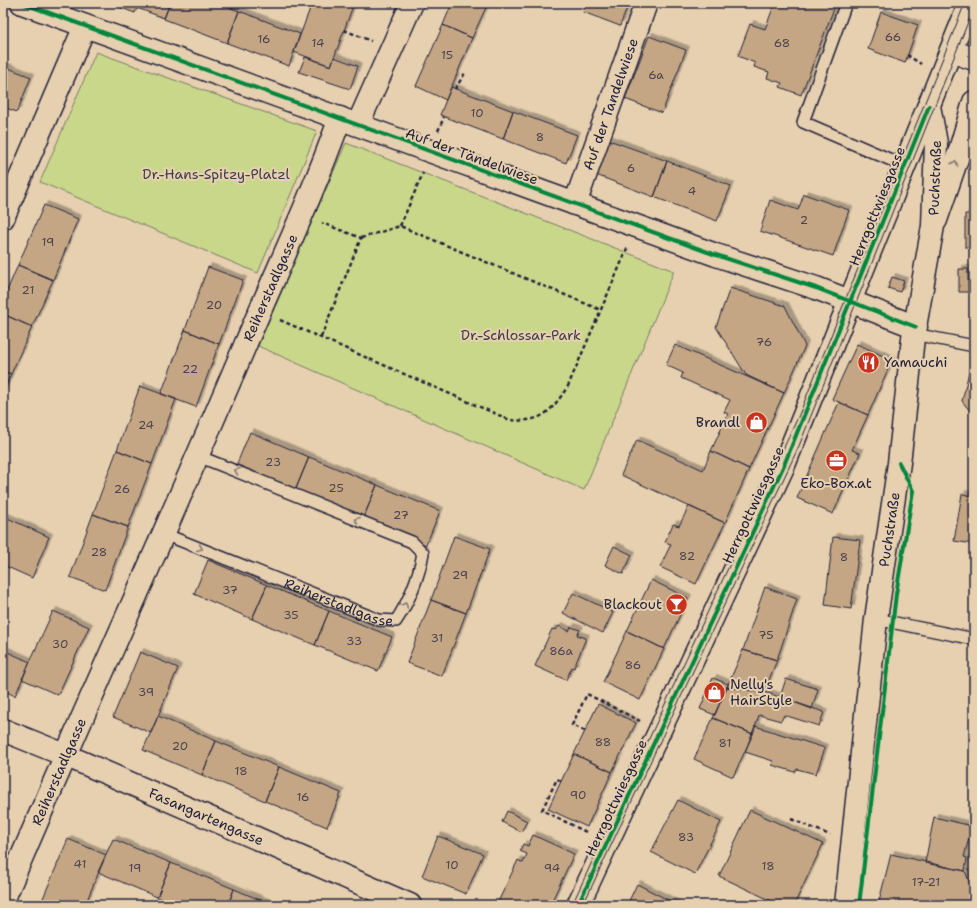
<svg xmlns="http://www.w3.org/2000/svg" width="977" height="908" font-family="'Shantell Sans',sans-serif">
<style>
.green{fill:#c9d78b;stroke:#767c63}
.building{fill:#c4a684;stroke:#22223b;filter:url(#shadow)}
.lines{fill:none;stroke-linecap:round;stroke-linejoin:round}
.lane-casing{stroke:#22223b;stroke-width:14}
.street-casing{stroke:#22223b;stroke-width:25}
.secondary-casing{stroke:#22223b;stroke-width:25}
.path{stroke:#22223b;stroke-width:2.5;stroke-dasharray:4 3;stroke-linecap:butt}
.lane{stroke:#e7d0b0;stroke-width:11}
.street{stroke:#e7d0b0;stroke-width:22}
.secondary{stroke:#e7d0b0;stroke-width:22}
.tram{stroke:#22223b;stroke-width:1}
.cycleway-casing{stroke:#e7d0b0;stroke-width:6}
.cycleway{stroke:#00873e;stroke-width:4}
.oneway{stroke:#847976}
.labels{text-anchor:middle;stroke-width:4;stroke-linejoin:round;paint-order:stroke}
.number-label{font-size:12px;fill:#4a434d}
.street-label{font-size:14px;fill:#22223b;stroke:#e7d0b0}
.park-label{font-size:14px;fill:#3b3d47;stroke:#e7d0b0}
.poi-label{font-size:14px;fill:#22223b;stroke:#e7d0b0;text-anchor:start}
</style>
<defs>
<filter id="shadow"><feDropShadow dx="3.5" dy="-3.5" stdDeviation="0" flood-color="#0004"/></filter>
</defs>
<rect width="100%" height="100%" fill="#e7d0b0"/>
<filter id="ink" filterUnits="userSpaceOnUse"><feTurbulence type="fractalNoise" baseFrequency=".025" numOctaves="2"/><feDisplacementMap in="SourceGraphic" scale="8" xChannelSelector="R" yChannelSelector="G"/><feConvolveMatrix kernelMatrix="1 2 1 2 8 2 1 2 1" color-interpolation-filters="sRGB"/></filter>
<g filter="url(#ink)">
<!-- green -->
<path class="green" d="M96 52 317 131 258 273 40 182Z
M346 143 674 271 584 490 258 346Z"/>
<!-- building -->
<path class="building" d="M108 3H139L135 13Z
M139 3H170L164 18 137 8Z
M170 3H217L239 11 227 43 164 19Z
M312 3H354L331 66 294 52Z
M452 3H488L472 38 443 25Z
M586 3H629L620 26 583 12Z
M775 3H836L801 95 780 87 782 83 767 78 769 72 754 67 755 63 738 56 750 24 765 29Z
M239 11 300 34 289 66 227 43Z
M881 12 918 25 905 63 868 49Z
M443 25 472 38 446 100 416 86Z
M649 36 686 50 662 113 625 99Z
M305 57 331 66 334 57 358 66 350 89 299 72Z
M3 66 31 77 17 112 3 107Z
M451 87 513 111 503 139 440 115Z
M513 111 577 135 566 163 503 139Z
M609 140 667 161 654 197 596 175Z
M667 161 731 186 717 221 654 197Z
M804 194 849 210 833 256 760 231 770 200 798 210Z
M44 205 78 219 53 280 18 265Z
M965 214H974V247H965Z
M18 265 53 280 32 327 3 314V300Z
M208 267 243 280 219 344 185 330Z
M959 269H968V292H959Z
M892 277 904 281 900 292 888 288Z
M730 288 785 306 805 346 784 393 746 375 716 327Z
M3 314 32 327 11 374 3 371Z
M185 330 219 344 196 407 161 394Z
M857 344 892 360 868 415 832 399Z
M675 345 784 393 749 469 711 451 728 414 724 412 730 400 681 378 683 373 666 365Z
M971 363 974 364V416L962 401Z
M3 371 11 374 3 393Z
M140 386 176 399 152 464 117 450Z
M839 402 868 415 852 450 860 453 833 514 797 498Z
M250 432 309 457 295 491 236 466Z
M637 440 703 470 711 451 749 469 725 523 621 475Z
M117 450 152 464 128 527 93 514Z
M309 457 377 485 363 519 295 491Z
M377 485 440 511 426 545 363 519Z
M962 494 974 496V544L954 541Z
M689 506 725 523 696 584 660 567 671 544 665 542 673 524 679 526Z
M93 514 128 527 105 590 70 577Z
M3 516 49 537 32 578 3 565Z
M454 536 490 549 466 613 431 600Z
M833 537 860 540 851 609 825 605Z
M614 546 632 555 623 574 605 565Z
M208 560 267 585 252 619 194 594Z
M651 580 688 598 664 649 627 631Z
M267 585 329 611 315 645 252 619Z
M765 587 797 599 777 660 743 650Z
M573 593 613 612 603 633 563 613Z
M431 600 466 613 442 676 407 663Z
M53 611 89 627 58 695 22 679Z
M329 611 392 637 378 671 315 645Z
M559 626 569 631 571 627 580 630 577 635 586 638 574 668 572 667 566 680 535 666 552 629 556 630Z
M627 631 664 649 640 700 603 682Z
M3 650 30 662 15 696 3 690Z
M743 650 777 660 764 692 727 687Z
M140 652 178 668 151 733 113 717Z
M713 678 728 684 715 715 700 709Z
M786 679 818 689 812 709 780 697Z
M727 687 764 692 824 712 819 726 784 715 781 721 759 715 753 734 713 718Z
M598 704 636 723 612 772 574 754Z
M158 716 216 741 202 775 143 750Z
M713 718 753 734 733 777 694 759Z
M755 726 825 748 816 774 797 769 795 772 772 765 773 761 745 752Z
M216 741 279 767 265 801 202 775Z
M574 754 612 772 587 827 548 809Z
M279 767 341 793 327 827 265 801Z
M678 800 721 822 695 874 651 852Z
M750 810 823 844 794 905H780L719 876Z
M507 811 527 821 521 832 502 822Z
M934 817 972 826 964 857 967 858 965 871 925 863Z
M533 835 574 854 550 905H504L498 902 518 860 523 863 527 854 520 851 523 844 528 846Z
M438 836 483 854 466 894 422 876Z
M68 839 106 855 85 905H44L41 903Z
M113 839 171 863 157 897 98 872Z
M891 854 965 871 974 894V905H878Z
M171 863 234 889 228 905H177L157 897Z
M637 884 676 904V905H627Z
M234 889 272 905H228Z"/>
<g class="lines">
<defs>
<g id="lane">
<path d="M846 3 803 122 905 166"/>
<path d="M914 334 974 346"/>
<path id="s1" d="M164 534 379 620 396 621C409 601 419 576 423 553L412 542 198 456"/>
<path d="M876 619 974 639"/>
</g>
<g id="street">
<path d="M22 3 716 255 816 288 916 327"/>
<path d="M951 51 974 59"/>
<path d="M358 124 412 3"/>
<path id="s2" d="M575 204 646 3"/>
<path d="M3 218 85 26"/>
<path d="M936 220 959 153 974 102"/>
<path id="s3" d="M3 730 65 755 410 905"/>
<path id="s4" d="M3 901C82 714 167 530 246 343 278 268 313 194 340 118"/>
</g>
<g id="secondary">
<path d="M578 905 784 465 970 3"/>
<path id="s5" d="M846 905 876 619 899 463 913 338 933 226 936 143 929 106"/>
</g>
</defs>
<!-- lane casing -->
<use href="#lane" class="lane-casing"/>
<!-- street casing -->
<use href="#street" class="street-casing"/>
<!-- secondary casing -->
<use href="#secondary" class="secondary-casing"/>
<!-- path -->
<path class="path" d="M344 30 371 41
M907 55 921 64
M455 89 465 73
M438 131 444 117
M400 226 423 173
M361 238 400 226 601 310
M280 320 510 420C542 423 551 412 568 386L628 247
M321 337 361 238 322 223
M585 731 572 725 587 694 640 721
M561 781 557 779 542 810 588 833
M791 819 830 835"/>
<!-- lane -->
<use href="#lane" class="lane"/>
<!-- street -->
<use href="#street" class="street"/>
<!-- secondary -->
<use href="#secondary" class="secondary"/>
<!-- tram -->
<path class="tram" d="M572 905 799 415 965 3
M583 905 799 446 974 7"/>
<defs>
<path id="cycleway" d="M22 3 716 255 816 288 916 327
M578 905 784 465 929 106
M859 905 896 594 913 491 899 463"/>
</defs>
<!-- cycleway casing -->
<use href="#cycleway" class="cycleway-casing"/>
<!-- cycleway -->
<use href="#cycleway" class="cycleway"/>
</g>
<!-- one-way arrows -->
<defs><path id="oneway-chevron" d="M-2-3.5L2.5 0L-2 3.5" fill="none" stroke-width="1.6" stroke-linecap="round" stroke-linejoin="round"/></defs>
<g class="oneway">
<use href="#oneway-chevron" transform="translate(955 163) rotate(-71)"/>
<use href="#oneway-chevron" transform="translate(237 471) rotate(-158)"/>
<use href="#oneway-chevron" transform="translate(357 520) rotate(-158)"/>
<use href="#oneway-chevron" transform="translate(200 548) rotate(22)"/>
<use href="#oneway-chevron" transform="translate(405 605) rotate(-65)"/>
</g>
</g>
<!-- icons -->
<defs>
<symbol id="restaurant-disc" viewBox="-11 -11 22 22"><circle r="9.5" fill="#c8321e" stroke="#e7d0b0"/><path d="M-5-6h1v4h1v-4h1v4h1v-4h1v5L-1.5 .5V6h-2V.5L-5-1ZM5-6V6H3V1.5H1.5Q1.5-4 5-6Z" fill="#fff"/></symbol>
<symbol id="shop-disc" viewBox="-11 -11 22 22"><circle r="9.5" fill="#c8321e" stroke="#e7d0b0"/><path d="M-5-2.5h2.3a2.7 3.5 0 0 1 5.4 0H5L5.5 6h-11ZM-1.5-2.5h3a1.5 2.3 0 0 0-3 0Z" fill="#fff"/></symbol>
<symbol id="office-disc" viewBox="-11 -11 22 22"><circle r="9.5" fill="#c8321e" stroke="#e7d0b0"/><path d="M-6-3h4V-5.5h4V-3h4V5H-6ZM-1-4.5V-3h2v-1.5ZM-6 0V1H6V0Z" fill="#fff"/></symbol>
<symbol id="bar-disc" viewBox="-11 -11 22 22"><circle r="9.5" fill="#c8321e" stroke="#e7d0b0"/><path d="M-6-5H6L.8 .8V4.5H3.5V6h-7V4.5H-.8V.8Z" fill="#fff"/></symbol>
</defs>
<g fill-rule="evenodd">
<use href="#restaurant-disc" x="856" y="350" width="25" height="25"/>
<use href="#shop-disc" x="744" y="410" width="25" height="25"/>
<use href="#office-disc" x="824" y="448" width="25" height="25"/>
<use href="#bar-disc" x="664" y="592" width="25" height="25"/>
<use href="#shop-disc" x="702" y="680" width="25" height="25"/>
</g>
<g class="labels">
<!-- number labels -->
<g class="number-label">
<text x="893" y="41">66</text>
<text x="264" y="43">16</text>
<text x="318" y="47">14</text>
<text x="782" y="47">68</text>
<text x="447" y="59">15</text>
<text x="656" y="79">6a</text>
<text x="477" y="117">10</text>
<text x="540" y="141">8</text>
<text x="631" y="172">6</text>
<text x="692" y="195">4</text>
<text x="804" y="224">2</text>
<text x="48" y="246">19</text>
<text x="28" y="294">21</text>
<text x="214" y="309">20</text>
<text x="764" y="346">76</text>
<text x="190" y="373">22</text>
<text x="146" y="429">24</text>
<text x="273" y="466">23</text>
<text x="336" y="492">25</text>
<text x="122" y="493">26</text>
<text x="401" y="519">27</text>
<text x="99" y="556">28</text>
<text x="687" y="560">82</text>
<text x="844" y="561">8</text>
<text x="460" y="579">29</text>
<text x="230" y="594">37</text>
<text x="291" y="619">35</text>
<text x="766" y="639">75</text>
<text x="437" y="642">31</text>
<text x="354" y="645">33</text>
<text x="60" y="648">30</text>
<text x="561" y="655">86a</text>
<text x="633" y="669">86</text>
<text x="146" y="696">39</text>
<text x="603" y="746">88</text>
<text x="725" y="747">81</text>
<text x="180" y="750">20</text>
<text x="241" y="775">18</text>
<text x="578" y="799">90</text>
<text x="303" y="801">16</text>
<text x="686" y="841">83</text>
<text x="80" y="868">41</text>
<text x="452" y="869">10</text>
<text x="768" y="870">18</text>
<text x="135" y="872">19</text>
<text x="552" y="872">94</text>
<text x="926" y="886">17-21</text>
</g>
<!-- street labels -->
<g class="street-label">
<text dy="5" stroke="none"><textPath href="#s2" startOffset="106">Auf der Tandelwiese</textPath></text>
<text transform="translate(472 156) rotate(20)" y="5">Auf der Tändelwiese</text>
<text dy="5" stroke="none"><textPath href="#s5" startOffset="733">Puchstraße</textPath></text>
<text transform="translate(877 206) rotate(-68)" y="5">Herrgottwiesgasse</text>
<text dy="5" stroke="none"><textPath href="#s4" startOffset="669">Reiherstadlgasse</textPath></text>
<text transform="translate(753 505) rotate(-65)" y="5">Herrgottwiesgasse</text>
<text dy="5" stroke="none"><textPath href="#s5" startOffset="378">Puchstraße</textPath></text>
<text dy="5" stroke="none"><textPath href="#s1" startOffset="188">Reiherstadlgasse</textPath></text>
<text dy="5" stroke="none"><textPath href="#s4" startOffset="141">Reiherstadlgasse</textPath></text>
<text transform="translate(616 798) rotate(-65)" y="5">Herrgottwiesgasse</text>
<text dy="5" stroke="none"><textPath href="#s3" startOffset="221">Fasangartengasse</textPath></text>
</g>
<!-- park labels -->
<g class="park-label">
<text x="216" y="179">Dr.-Hans-Spitzy-Platzl</text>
<text x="521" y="340">Dr.-Schlossar-Park</text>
</g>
<!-- poi labels -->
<g class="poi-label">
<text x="884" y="367">Yamauchi</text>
<text x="740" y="427" text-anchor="end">Brandl</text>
<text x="836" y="488" text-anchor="middle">Eko-Box.at</text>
<text x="662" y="609" text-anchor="end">Blackout</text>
<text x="730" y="689">Nelly's<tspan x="730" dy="16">HairStyle</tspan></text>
</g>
</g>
<!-- margin -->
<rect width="977" height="908" fill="none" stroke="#e7d0b0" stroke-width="16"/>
<rect x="8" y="8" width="961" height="892" fill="none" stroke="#22223b" stroke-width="1.5" filter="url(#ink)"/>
</svg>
